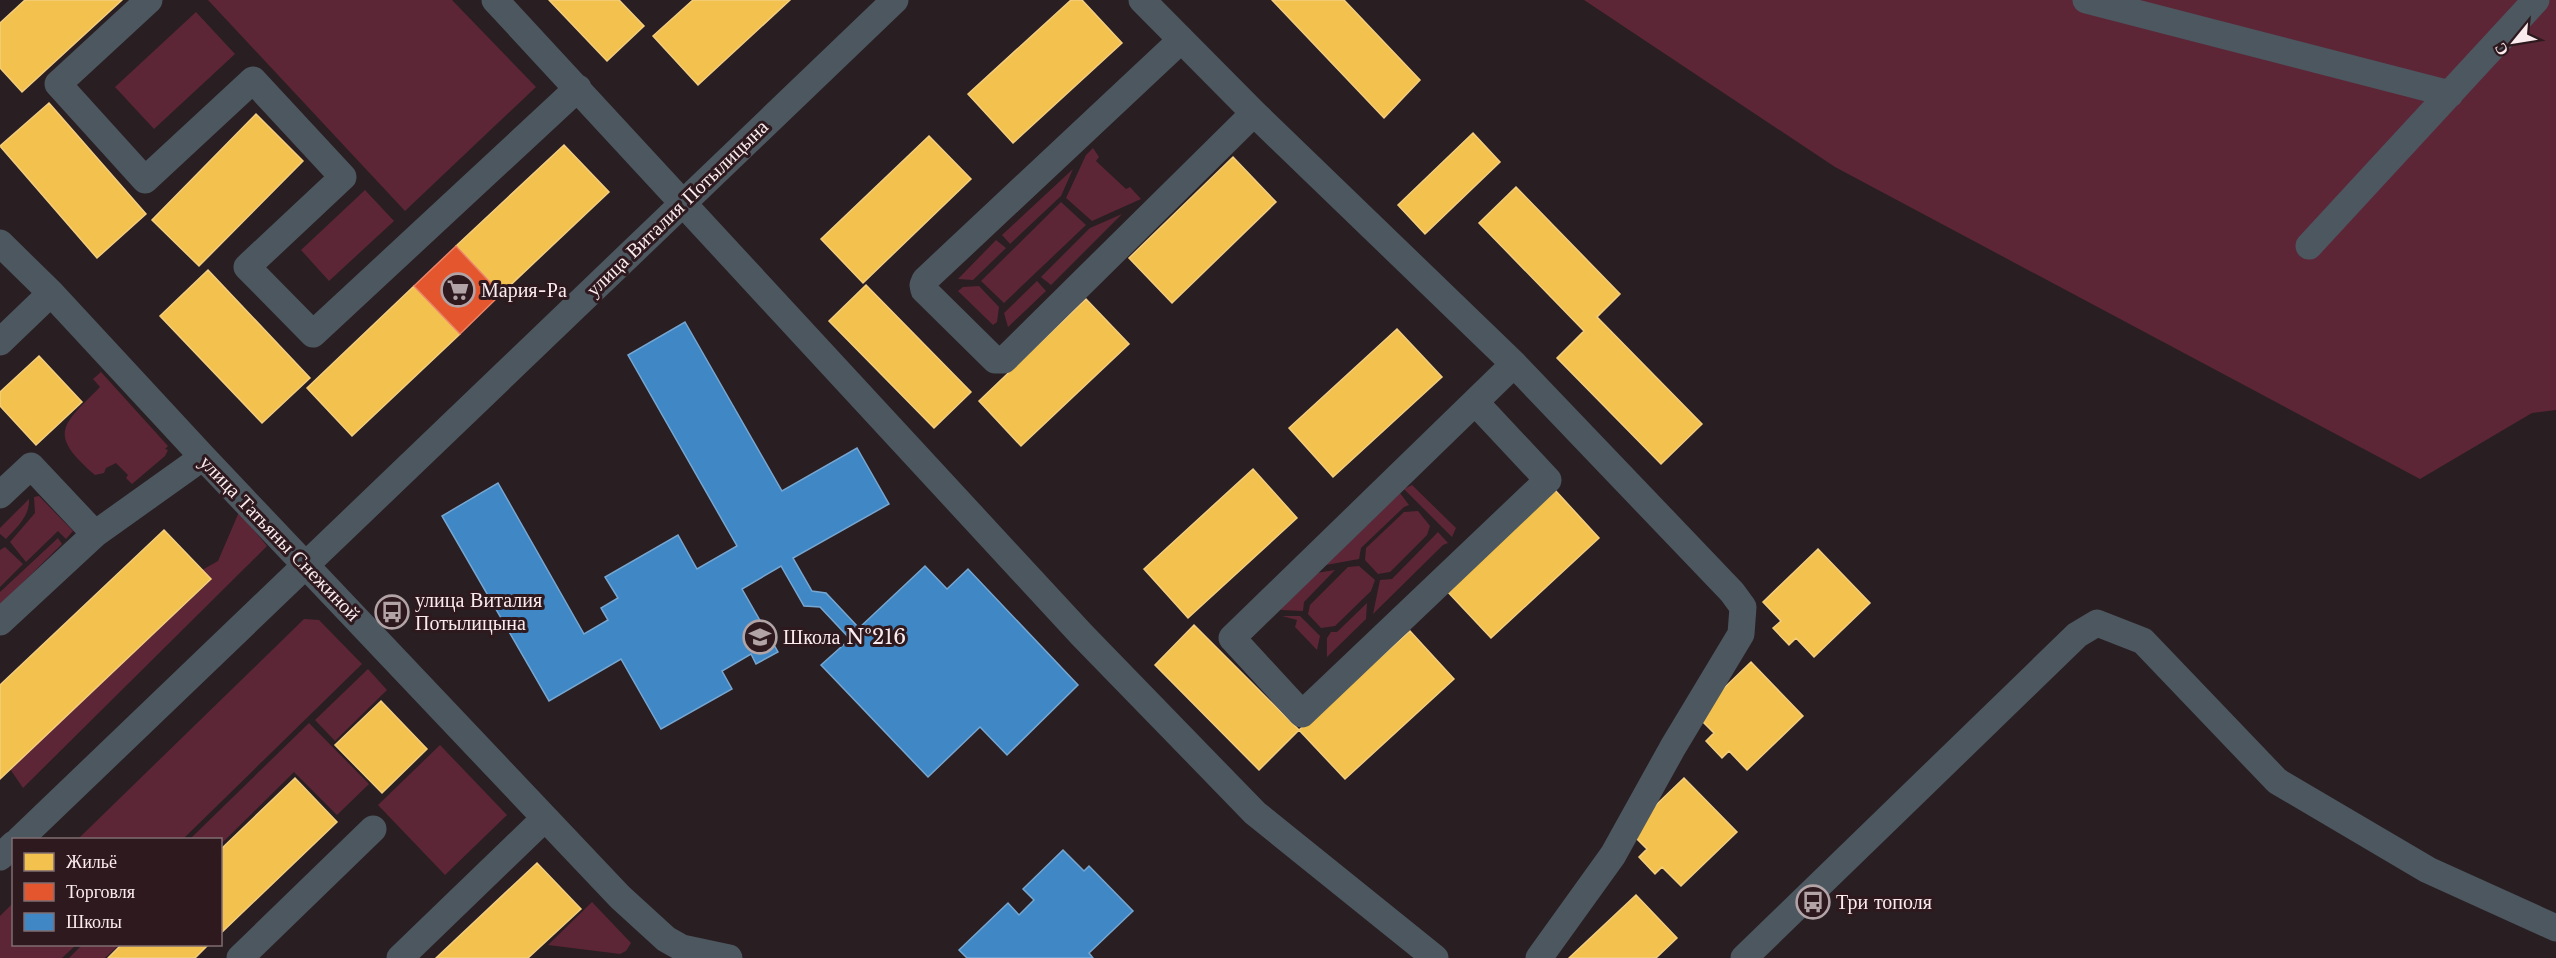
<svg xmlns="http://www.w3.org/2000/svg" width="2556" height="958" font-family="'Libre Baskerville',serif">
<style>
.green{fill:#5c2637}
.homes{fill:#f2c14e;stroke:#f4ce7e;stroke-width:1.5}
.shops{fill:#e4572e;stroke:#eb8368;stroke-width:1.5}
.schools{fill:#3f88c5;stroke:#77a6d1;stroke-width:1.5}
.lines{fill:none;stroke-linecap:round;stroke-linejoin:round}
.minor{stroke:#4c575f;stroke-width:27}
.labels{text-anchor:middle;stroke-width:6;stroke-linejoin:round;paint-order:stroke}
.street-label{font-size:20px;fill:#faebee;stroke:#2e191e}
.poi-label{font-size:20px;fill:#faebee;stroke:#2e191e;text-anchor:start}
</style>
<rect width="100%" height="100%" fill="#291e21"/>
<!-- green -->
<path class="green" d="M208 0H452L536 87 405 211Z
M1584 0H2556V410L2532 413 2420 479 1835 167Z
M196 12 235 54 154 129 115 87Z
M1093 148 1099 157 1096 161 1126 189 1130 187 1141 199 1092 221 1066 198 1086 155Z
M1073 169 1061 196 1010 244 1002 235Z
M365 190 394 221 329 281 301 250Z
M1061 202 1086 225 1004 303 981 281Z
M1122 214 1051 285 1041 277 1090 228Z
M996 240 1006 248 973 280 958 279Z
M1037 281 1046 291 1008 327 1004 313Z
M979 286 999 307 997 322 993 325 958 291 963 287Z
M101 372 168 446 165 449 168 450 165 456 132 484 126 478 128 475 116 463 106 468 104 473 95 475C46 433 63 425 100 387L93 379Z
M1412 485 1456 528 1452 537 1404 489Z
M1400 493 1409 505 1404 507 1361 548 1359 559 1326 565Z
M39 496 73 531 66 539 58 531 26 562 10 542 35 513 34 497Z
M29 499C30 516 17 527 6 539L0 534V528Z
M1418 511 1430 526 1427 535 1390 572 1378 574 1365 560 1366 548 1404 512Z
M239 512 267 546 23 788 10 769 211 580 202 570 218 561Z
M1438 532 1448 543 1443 545 1373 614 1380 580 1392 579Z
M58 538 62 544 0 605V592Z
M5 547 23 564 0 587V550Z
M1359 566 1375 580 1371 591 1335 626 1321 628 1308 614 1310 605 1348 567Z
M1335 570 1304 602 1303 611 1281 610 1282 606 1316 573Z
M1367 603 1366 619 1327 657V638L1331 632H1337Z
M1282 616H1300L1320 636 1317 650 1295 627 1297 620Z
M304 619 319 620 362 664 183 839H78Z
M368 669 387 690 335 741 315 720Z
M309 723 369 784 337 815 294 772 221 844 220 840 190 839Z
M440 745 507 815 445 875 378 805Z
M592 902 631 943 626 951 620 954 548 945Z
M13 903 14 944 76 945 62 958H0V916Z
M83 944H119V945L105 958H69Z"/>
<!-- homes -->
<path class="homes" d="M25 0H122L22 92 0 68V23Z
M549 0H619L644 26 607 61Z
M693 0H790L698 85 653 36Z
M1071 0H1082L1122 43 1013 143 968 94Z
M1272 0H1344L1420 80 1384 118Z
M49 103 146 214 97 258 0 146Z
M256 114 303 161 199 266 152 220Z
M1473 133 1500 162 1425 234 1398 205Z
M929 136 971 179 863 283 821 239Z
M564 145 609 192 501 294 456 246Z
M1233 157 1276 202 1172 303 1129 258Z
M1516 187 1620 294 1597 317 1702 424 1661 464 1557 358 1584 331 1479 223Z
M208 270 310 378 262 423 160 316Z
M866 285 971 392 934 428 829 321Z
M414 286 460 334 352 436 307 388Z
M1086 299 1129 344 1021 446 979 401Z
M1397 329 1442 377 1333 477 1289 428Z
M39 356 82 402 36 445 0 406V392Z
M1253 469 1297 518 1188 618 1144 569Z
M1555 490 1599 538 1491 638 1446 590Z
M164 530 211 579 0 779V685Z
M1818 549 1870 603 1814 657 1796 638 1789 645 1773 628 1781 621 1763 602Z
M1194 625 1299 730 1259 770 1155 665Z
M1410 631 1454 679 1345 779 1299 730Z
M1751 662 1803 716 1747 770 1729 751 1722 758 1706 741 1714 733 1696 715Z
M381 701 427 749 382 793 335 745Z
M295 778 337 822 220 934V850Z
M1684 778 1737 832 1681 886 1662 867 1655 874 1639 857 1647 849 1629 831Z
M537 863 581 909 528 958H436Z
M1636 895 1677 938 1656 958H1569Z
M122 944H209L195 958H108Z"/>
<!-- shops -->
<path class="shops" d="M456 246 501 294 460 334 414 286Z"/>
<!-- schools -->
<path class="schools" d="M685 322 782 491 857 448 889 504 793 558 812 591 826 593 859 628 925 566 947 589 968 569 1078 685 1007 755 980 727 928 777 821 665 850 639 820 607 804 606 781 566 742 589 778 652 756 664 751 654 722 671 732 689 661 729 621 659 549 701 442 516 498 483 584 634 608 620 601 608 618 598 605 577 678 535 697 569 737 546 628 355Z
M1063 850 1084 871 1089 866 1133 911 1089 953 1093 958H967L959 950 1008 903 1019 915 1034 900 1023 889Z"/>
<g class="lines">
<!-- minor -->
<path class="minor" d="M149 0 58 84 145 180 253 80 343 177 247 267 313 334 578 88
M495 0 1082 635 1255 813 1435 958
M1142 0 1254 113 1514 364 1732 592 1743 607 1741 634 1673 747 1613 855 1539 958
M2086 0 2450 94
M1180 41 925 280 923 285 924 290 995 360H1004L1254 113
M0 243 51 293 203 457 620 897 666 939 682 948 729 958
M2309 246 2536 0
M0 342 51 293
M1475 402 1548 480 1302 714 1232 638 1514 364
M0 495 31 466 95 534
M0 622 95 534 203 457
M19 840 895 0
M0 857 14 844
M240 958 373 829
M400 958 545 818
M1744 958 2077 635 2097 623 2143 641 2277 781 2428 870 2556 928"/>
</g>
<!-- icons -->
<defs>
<symbol id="supermarket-ring" viewBox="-11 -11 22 22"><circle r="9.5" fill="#2e191e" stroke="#b1a3a6" stroke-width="1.5"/><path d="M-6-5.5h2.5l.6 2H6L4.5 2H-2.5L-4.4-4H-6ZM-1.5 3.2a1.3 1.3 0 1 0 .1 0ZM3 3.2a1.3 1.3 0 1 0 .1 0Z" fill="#b1a3a6"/></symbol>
<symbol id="bus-ring" viewBox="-11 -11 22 22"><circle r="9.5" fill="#2e191e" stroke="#b1a3a6" stroke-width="1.5"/><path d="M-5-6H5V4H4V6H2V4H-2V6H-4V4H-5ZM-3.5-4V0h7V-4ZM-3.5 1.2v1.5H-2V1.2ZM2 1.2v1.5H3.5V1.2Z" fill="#b1a3a6"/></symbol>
<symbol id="school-ring" viewBox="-11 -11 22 22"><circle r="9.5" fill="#2e191e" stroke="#b1a3a6" stroke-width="1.5"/><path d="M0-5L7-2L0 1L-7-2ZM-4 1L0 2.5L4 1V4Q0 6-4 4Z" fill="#b1a3a6"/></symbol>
</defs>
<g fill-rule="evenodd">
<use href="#supermarket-ring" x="439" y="271" width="38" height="38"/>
<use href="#bus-ring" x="373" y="593" width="38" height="38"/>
<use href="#school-ring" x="741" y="618" width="38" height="38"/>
<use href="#bus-ring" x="1794" y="883" width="38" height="38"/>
</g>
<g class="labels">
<!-- street labels -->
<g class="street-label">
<text transform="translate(677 208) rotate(-44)" y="7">улица Виталия Потылицына</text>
<text transform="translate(280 538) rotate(46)" y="7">улица Татьяны Снежиной</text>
</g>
<!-- poi labels -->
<g class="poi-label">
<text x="481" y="297">Мария-Ра</text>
<text x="415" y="607">улица Виталия<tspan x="415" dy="23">Потылицына</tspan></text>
<text x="783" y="644">Школа №216</text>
<text x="1836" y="909">Три тополя</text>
</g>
</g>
<!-- legend -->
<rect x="12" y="838" width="210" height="108" fill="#2e191e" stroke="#806d71" stroke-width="1.5"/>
<rect x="24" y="853" width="30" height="18" fill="#f2c14e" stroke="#806d71" stroke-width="1.5"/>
<text x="66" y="868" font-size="18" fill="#faebee">Жильё</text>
<rect x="24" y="883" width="30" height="18" fill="#e4572e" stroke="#806d71" stroke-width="1.5"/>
<text x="66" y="898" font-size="18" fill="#faebee">Торговля</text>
<rect x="24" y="913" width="30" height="18" fill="#3f88c5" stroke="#806d71" stroke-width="1.5"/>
<text x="66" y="928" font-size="18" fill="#faebee">Школы</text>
<!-- north arrow -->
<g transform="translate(2514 42) rotate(240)" stroke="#2e191e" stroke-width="4.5" paint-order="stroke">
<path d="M0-4.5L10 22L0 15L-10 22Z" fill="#faebee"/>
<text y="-9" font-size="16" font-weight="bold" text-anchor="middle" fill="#faebee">С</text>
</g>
</svg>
